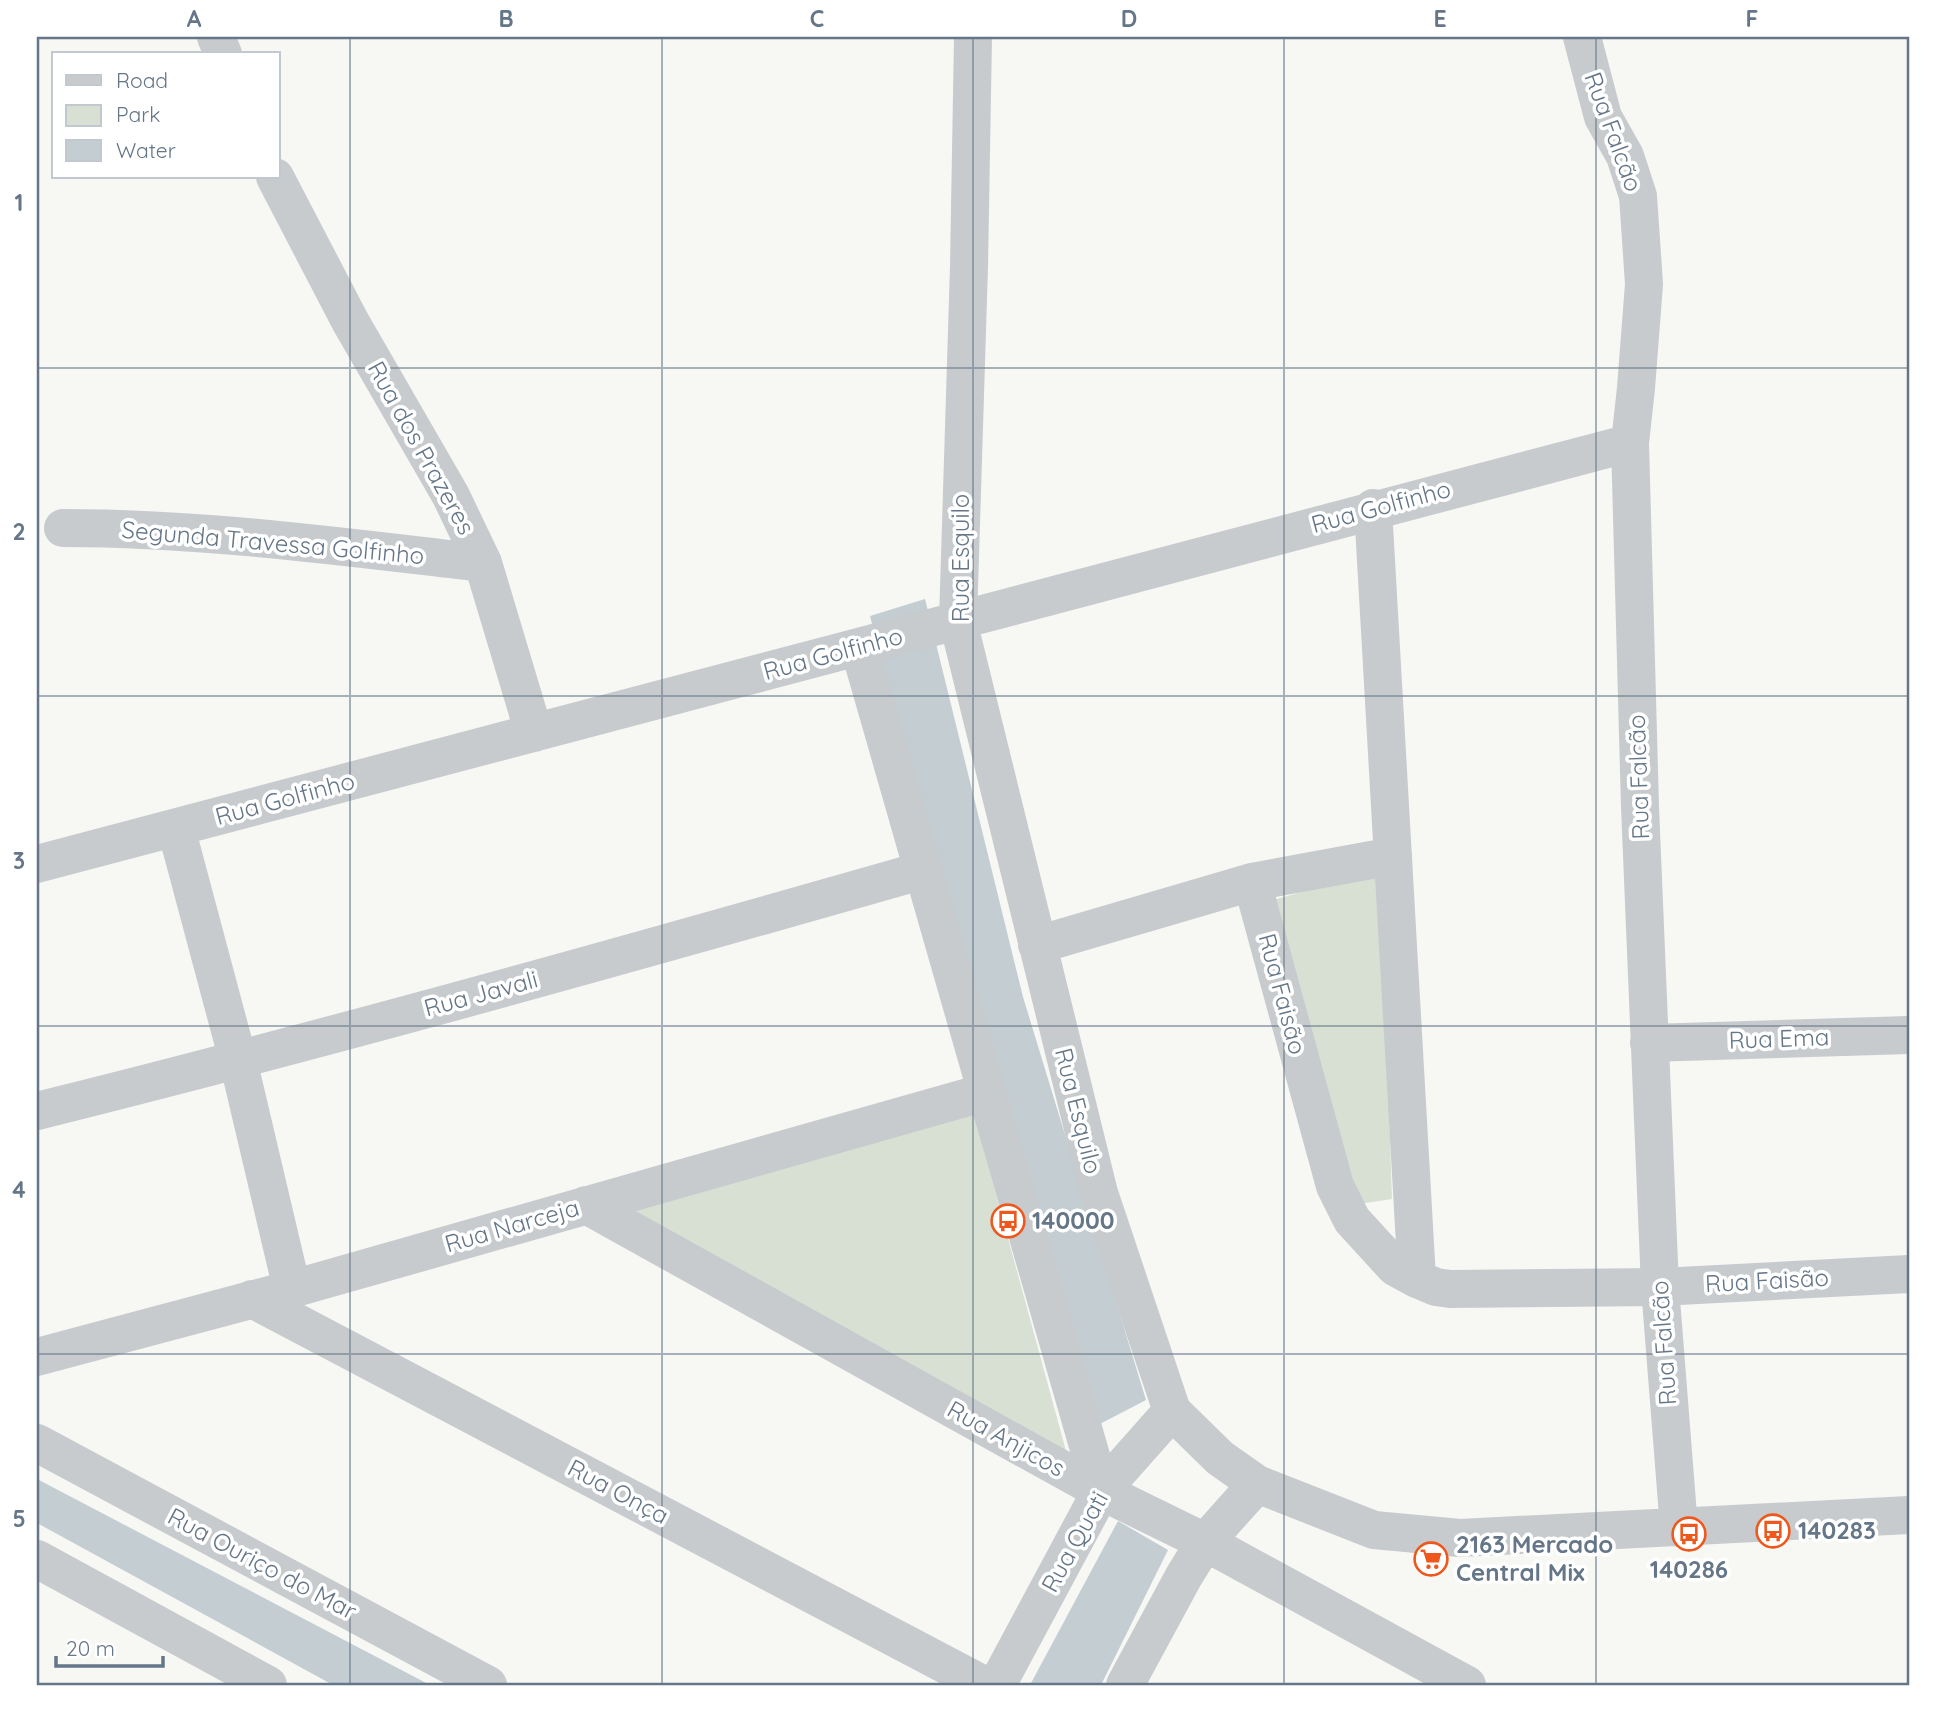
<svg xmlns="http://www.w3.org/2000/svg" width="1946" height="1722" font-family="Quicksand,sans-serif">
<style>
.green{fill:#d8e0d4}
.water{fill:#c3cdd2}
.lines{fill:none;stroke-linecap:round;stroke-linejoin:round}
.minor{stroke:#c7cbce;stroke-width:38}
.grid{fill:none;stroke:#647687;stroke-width:2;stroke-opacity:0.55}
.labels{text-anchor:middle;stroke-width:7;stroke-linejoin:round;paint-order:stroke}
.street-label{font-size:24px;fill:#647687;stroke:#fff}
.poi-label{font-size:24px;font-weight:bold;fill:#647687;stroke:#fff;text-anchor:start}
.neatline{fill:none;stroke:#647687;stroke-width:2.5}
.grid-label{font-size:23px;text-anchor:middle;font-weight:bold;fill:#647687}
</style>
<rect width="100%" height="100%" fill="#f7f7f4"/>
<!-- green -->
<path class="green" d="M1381 870 1392 1199 1359 1204 1273 900Z
M972 1106 1069 1462 616 1214Z"/>
<!-- water -->
<path class="water" d="M925 599 1023 997 1146 1400 1094 1427 914 787 870 616Z
M37 1479 430 1685H333L37 1523Z
M1118 1521 1168 1550 1101 1685H1030Z"/>
<g class="lines">
<!-- minor -->
<path class="minor" d="M216 37 223 54
M973 37 969 266 958 621 1099 1193 1172 1411 1220 1458 1257 1484 1374 1530 1460 1538 1909 1515
M1582 37 1603 117 1625 156 1638 196 1644 284 1636 388 1630 443 1640 807 1660 1287 1679 1528
M275 177 350 321 451 496 483 563 534 733
M1373 508 1417 1279
M63 528C204 528 343 547 483 563
M859 647 1101 1491
M176 828 238 1060 292 1289
M37 864C569 728 1098 579 1630 443
M1252 882 1335 1186 1352 1220 1395 1267 1417 1279 1436 1287 1450 1289 1660 1287 1909 1274
M1037 945 1252 882 1393 856
M1649 1043 1909 1035
M37 1111C334 1037 629 954 924 870
M586 1205 1101 1491 1205 1542 1467 1685
M252 1299 984 1685
M37 1357 292 1289 986 1092
M37 1443 488 1685
M37 1559 268 1685
M997 1685 1101 1491 1172 1411
M1125 1685 1184 1576 1205 1542 1257 1484"/>
</g>
<!-- grid -->
<path class="grid" d="M350 37V1685M662 37V1685M973 37V1685M1284 37V1685M1596 37V1685M37 368H1909M37 696H1909M37 1026H1909M37 1354H1909"/>
<!-- icons -->
<defs>
<symbol id="bus-ring" viewBox="-11 -11 22 22"><circle r="9.5" fill="#fff" stroke="#ef581c" stroke-width="1.5"/><path d="M-5-6H5V4H4V6H2V4H-2V6H-4V4H-5ZM-3.5-4V0h7V-4ZM-3.5 1.2v1.5H-2V1.2ZM2 1.2v1.5H3.5V1.2Z" fill="#ef581c"/></symbol>
<symbol id="supermarket-ring" viewBox="-11 -11 22 22"><circle r="9.5" fill="#fff" stroke="#ef581c" stroke-width="1.5"/><path d="M-6-5.5h2.5l.6 2H6L4.5 2H-2.5L-4.4-4H-6ZM-1.5 3.2a1.3 1.3 0 1 0 .1 0ZM3 3.2a1.3 1.3 0 1 0 .1 0Z" fill="#ef581c"/></symbol>
</defs>
<g fill-rule="evenodd">
<use href="#bus-ring" x="989" y="1202" width="38" height="38"/>
<use href="#bus-ring" x="1754" y="1512" width="38" height="38"/>
<use href="#bus-ring" x="1670" y="1515" width="38" height="38"/>
<use href="#supermarket-ring" x="1412" y="1540" width="38" height="38"/>
</g>
<g class="labels">
<!-- street labels -->
<g class="street-label">
<text transform="translate(1613 132) rotate(70)" y="8">Rua Falcão</text>
<text transform="translate(421 448) rotate(61)" y="8">Rua dos Prazeres</text>
<text transform="translate(1381 507) rotate(-15)" y="8">Rua Golfinho</text>
<text transform="translate(273 543) rotate(5)" y="8">Segunda Travessa Golfinho</text>
<text transform="translate(961 558) rotate(-90)" y="8">Rua Esquilo</text>
<text transform="translate(833 654) rotate(-15)" y="8">Rua Golfinho</text>
<text transform="translate(1639 777) rotate(-92)" y="8">Rua Falcão</text>
<text transform="translate(285 799) rotate(-15)" y="8">Rua Golfinho</text>
<text transform="translate(481 994) rotate(-15)" y="8">Rua Javali</text>
<text transform="translate(1282 994) rotate(75)" y="8">Rua Faisão</text>
<text transform="translate(1779 1039) rotate(-2)" y="8">Rua Ema</text>
<text transform="translate(1078 1111) rotate(76)" y="8">Rua Esquilo</text>
<text transform="translate(512 1226) rotate(-16)" y="8">Rua Narceja</text>
<text transform="translate(1767 1281) rotate(-3)" y="8">Rua Faisão</text>
<text transform="translate(1664 1343) rotate(-94)" y="8">Rua Falcão</text>
<text transform="translate(1006 1439) rotate(29)" y="8">Rua Anjicos</text>
<text transform="translate(618 1492) rotate(28)" y="8">Rua Onça</text>
<text transform="translate(1075 1542) rotate(-61)" y="8">Rua Quati</text>
<text transform="translate(262 1564) rotate(28)" y="8">Rua Ouriço do Mar</text>
</g>
<!-- poi labels -->
<g class="poi-label">
<text x="1032" y="1229">140000</text>
<text x="1798" y="1539">140283</text>
<text x="1456" y="1553">2163 Mercado<tspan x="1456" dy="28">Central Mix</tspan></text>
<text x="1689" y="1578" text-anchor="middle">140286</text>
</g>
</g>
<!-- border -->
<rect width="1946" height="1722" fill="none" stroke="#ffffff" stroke-width="77"/>
<!-- legend -->
<rect x="52" y="52" width="228" height="126" fill="#ffffff" stroke="#c1c8cf" stroke-width="2"/>
<rect x="66" y="75" width="35" height="10" fill="#c7cbce" stroke="#c1c8cf" stroke-width="2"/>
<text x="116" y="88" font-size="21" fill="#647687">Road</text>
<rect x="66" y="105" width="35" height="21" fill="#d8e0d4" stroke="#c1c8cf" stroke-width="2"/>
<text x="116" y="122" font-size="21" fill="#647687">Park</text>
<rect x="66" y="140" width="35" height="21" fill="#c3cdd2" stroke="#c1c8cf" stroke-width="2"/>
<text x="116" y="158" font-size="21" fill="#647687">Water</text>
<!-- scale -->
<path d="M56 1656v10h107v-10" fill="none" stroke="#647687" stroke-width="3.5"/>
<text x="66" y="1656" font-size="21" fill="#647687" stroke="#ffffff" stroke-width="5" paint-order="stroke">20 m</text>
<rect x="38" y="38" width="1870" height="1646" class="neatline"/>
<g class="grid-label">
<text x="194" y="27">A</text>
<text x="506" y="27">B</text>
<text x="817" y="27">C</text>
<text x="1129" y="27">D</text>
<text x="1440" y="27">E</text>
<text x="1752" y="27">F</text>
<text x="19" y="211">1</text>
<text x="19" y="540">2</text>
<text x="19" y="869">3</text>
<text x="19" y="1198">4</text>
<text x="19" y="1527">5</text>
</g>
</svg>
